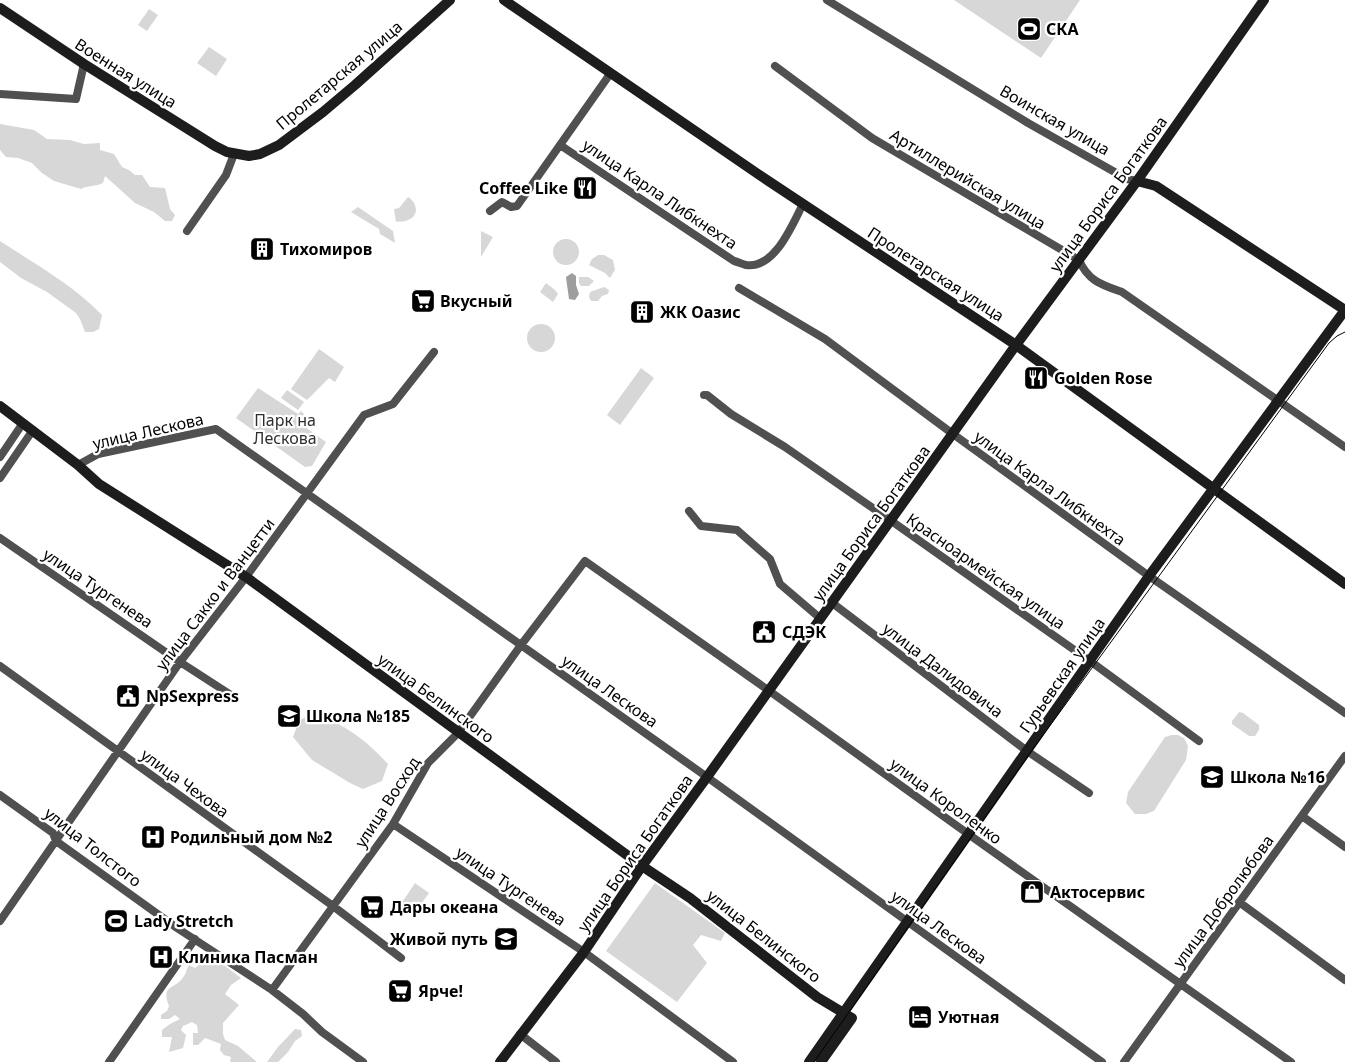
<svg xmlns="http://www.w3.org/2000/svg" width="1345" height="1062" font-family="'Noto Sans',sans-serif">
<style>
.green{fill:#d7d7d7}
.water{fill:#9e9e9e}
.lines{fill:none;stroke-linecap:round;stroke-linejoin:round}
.street{stroke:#505050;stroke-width:8}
.secondary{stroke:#1d1d1d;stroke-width:10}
.tram{stroke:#000;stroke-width:1}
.labels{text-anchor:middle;stroke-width:4.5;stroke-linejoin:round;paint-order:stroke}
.poi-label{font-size:16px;font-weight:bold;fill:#000;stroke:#fff;text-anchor:start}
.street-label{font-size:16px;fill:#000;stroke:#fff}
.park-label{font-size:16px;fill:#2e2e2e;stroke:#fff}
</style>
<rect width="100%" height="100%" fill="#fff"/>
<!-- green -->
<path class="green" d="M954 0H1080L1041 58Z
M149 9 158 15 147 31 138 25Z
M209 47 227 59 216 76 197 63Z
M0 124 34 130 47 139 70 140 84 144 100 143V150L114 154 122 167 129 170 135 175H142L150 187 165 188 170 209 175 215 172 221H165L154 212 135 203 105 176 103 183C95 187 88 185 81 189L54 181 42 173 32 163 18 158 6 157 0 150Z
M408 197C417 202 420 216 408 220 405 222 400 221 396 222L394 209 399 208Z
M358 207 393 231 395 243 380 234 379 229 351 212Z
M481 231 493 237 481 257Z
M553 252a13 13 0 1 1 26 0a13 13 0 1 1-26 0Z
M0 241C35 264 73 285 102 315L99 329 93 332H85L80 319 76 313 47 292 21 278 0 262Z
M598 255H604L613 260 615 270 610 278 605 273 589 265 592 259Z
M579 277H588L594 281 589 286H581L579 283Z
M546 283 555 290 558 294 553 302 540 292Z
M604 287 609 290 608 294 602 296 598 301H591L589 297 590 292Z
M527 338a14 14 0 1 1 28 0a14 14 0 1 1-28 0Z
M319 349 344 367 335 382 329 378 307 400 291 389Z
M641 368 654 378 620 425 607 415Z
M258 388 298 414 301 411 305 415V427L326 442 312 466 305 467 236 418Z
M287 390 304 402 298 410 281 398Z
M1239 712 1243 713 1259 725V730L1255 736H1249L1232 724V721Z
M311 714C341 720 368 742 388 764L382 781 363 789 350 783 312 760 293 737 299 721Z
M1172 735H1178L1184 738 1188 746 1186 760 1154 811 1146 814H1135L1126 803 1128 792 1165 737Z
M415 883 429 893 414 914 401 904Z
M655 883 725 933 721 941 701 935 693 945 707 963 677 1002 606 951Z
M208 953 241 978 231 985 225 994 239 1005 223 1023V1034L225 1040 238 1046 257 1062H230L231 1057 224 1055 220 1050 221 1044 205 1038 198 1045H193V1033H198L197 1025 192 1022 183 1026 181 1030 186 1035 183 1048 169 1052 172 1037H162V1030L170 1024 180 1019 175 1015 169 1019H161V1015L167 1011 169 1006C160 984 176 990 184 976 187 972 186 969 189 965L195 968 199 965Z
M295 1029 301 1030 302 1036 295 1041 288 1052 278 1062H267L278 1047Z"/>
<!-- water -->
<path class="water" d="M572 273 576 276V285L579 294 575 300 569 299C569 297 566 279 566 277Z"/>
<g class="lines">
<!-- street -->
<path class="street" d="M827 0 1028 123 1127 179 1137 181
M775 66 872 138 1079 260C1088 281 1102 285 1122 292L1345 447
M0 94 76 99 84 64
M560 145 734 261C738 262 742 264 746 265 775 269 792 225 803 204
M490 211 502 202 511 207 517 206 610 74
M187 231 226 175 234 154
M739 288 825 339 953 434 1149 576 1345 713
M704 395H707L731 414 785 447 890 520 1090 661 1199 741
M0 457 23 423
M78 465 98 454 216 429 707 777 1102 1062
M0 478 33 430
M689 511 701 526 737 530 770 559 780 584 821 619
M0 538 180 662 231 695
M831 602 1027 751 1089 793
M0 666 333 906 401 958
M0 795 53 833 56 841 177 928 272 990 303 1014 322 1032 363 1062
M1302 816 1345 847
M393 824 584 952 733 1062
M1239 902 1345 980
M0 921 180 662 246 577 364 415 393 404 434 352
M272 990 393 824 428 763 458 733 521 645 585 561 768 690 978 841 1291 1062
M520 1034 556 1062
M109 1062 195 939
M1124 1062 1345 756"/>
<!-- secondary -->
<path class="secondary" d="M504 0 758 174 1016 345 1345 584
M0 8 84 64 215 146 227 152 249 156 260 154 279 145 323 112 355 85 450 0
M1137 181 1156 186 1345 310
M0 406 78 465 99 484 246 577 642 866 690 898 817 997 852 1018 821 1062
M500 1062 584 952 642 866 707 777 1016 345 1137 181 1264 0
M809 1062 1149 576 1345 310"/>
<!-- tram -->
<path class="tram" d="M814 1062 1030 753 1329 343 1337 336 1345 332"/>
</g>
<!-- icons -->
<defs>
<symbol id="stadium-square" viewBox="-11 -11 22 22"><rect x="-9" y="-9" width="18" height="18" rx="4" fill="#000" stroke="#fff"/><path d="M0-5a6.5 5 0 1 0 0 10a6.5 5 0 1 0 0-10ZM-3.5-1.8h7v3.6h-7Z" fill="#fff"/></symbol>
<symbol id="restaurant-square" viewBox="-11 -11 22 22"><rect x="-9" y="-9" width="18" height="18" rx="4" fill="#000" stroke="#fff"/><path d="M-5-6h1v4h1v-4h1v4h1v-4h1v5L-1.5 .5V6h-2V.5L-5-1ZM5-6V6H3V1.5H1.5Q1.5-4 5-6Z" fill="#fff"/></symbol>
<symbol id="building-square" viewBox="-11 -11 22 22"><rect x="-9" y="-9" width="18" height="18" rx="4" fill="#000" stroke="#fff"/><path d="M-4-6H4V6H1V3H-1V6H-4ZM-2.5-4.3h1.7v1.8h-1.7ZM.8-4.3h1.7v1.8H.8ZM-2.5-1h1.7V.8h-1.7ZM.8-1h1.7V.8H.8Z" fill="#fff"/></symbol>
<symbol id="supermarket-square" viewBox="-11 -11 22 22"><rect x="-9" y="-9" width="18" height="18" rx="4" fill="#000" stroke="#fff"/><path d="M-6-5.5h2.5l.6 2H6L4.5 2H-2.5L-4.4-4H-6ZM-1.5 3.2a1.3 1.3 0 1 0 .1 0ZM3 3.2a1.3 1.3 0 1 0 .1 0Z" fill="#fff"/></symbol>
<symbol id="civic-square" viewBox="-11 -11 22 22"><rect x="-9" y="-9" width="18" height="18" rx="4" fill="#000" stroke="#fff"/><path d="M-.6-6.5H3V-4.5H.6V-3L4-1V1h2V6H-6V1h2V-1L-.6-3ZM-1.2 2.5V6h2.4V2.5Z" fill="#fff"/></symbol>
<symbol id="school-square" viewBox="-11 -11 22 22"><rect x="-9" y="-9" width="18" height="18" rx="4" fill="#000" stroke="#fff"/><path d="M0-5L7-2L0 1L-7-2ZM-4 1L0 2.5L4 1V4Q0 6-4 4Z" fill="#fff"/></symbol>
<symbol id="hospital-square" viewBox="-11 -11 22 22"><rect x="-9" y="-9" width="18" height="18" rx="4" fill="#000" stroke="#fff"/><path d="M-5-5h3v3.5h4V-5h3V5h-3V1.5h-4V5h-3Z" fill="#fff"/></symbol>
<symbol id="shop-square" viewBox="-11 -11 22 22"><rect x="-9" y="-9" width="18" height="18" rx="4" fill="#000" stroke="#fff"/><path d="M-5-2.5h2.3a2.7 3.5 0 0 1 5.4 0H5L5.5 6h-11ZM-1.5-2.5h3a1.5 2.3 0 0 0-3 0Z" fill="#fff"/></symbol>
<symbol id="hotel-square" viewBox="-11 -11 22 22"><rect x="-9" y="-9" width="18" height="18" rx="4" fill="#000" stroke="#fff"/><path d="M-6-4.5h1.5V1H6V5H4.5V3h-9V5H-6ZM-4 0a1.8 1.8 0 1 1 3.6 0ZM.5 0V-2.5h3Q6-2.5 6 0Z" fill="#fff"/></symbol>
</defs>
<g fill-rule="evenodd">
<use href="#stadium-square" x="1015" y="15" width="28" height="28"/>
<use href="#restaurant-square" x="571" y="174" width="28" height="28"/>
<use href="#building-square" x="248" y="235" width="28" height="28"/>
<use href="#supermarket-square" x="409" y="287" width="28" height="28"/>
<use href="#building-square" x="628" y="298" width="28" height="28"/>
<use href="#restaurant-square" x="1022" y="364" width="28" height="28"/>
<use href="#civic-square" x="750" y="618" width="28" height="28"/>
<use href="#civic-square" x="114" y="682" width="28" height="28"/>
<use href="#school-square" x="275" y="702" width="28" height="28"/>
<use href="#school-square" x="1198" y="763" width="28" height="28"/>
<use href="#hospital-square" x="139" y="823" width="28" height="28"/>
<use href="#shop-square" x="1018" y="878" width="28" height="28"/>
<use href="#supermarket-square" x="358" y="893" width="28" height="28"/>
<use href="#stadium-square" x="102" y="907" width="28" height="28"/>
<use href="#school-square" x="492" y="925" width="28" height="28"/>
<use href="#hospital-square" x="147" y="943" width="28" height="28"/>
<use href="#supermarket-square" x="386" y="977" width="28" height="28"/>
<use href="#hotel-square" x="906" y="1003" width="28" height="28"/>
</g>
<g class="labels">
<!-- poi labels -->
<g class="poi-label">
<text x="1046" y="35">СКА</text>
<text x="568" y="194" text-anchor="end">Coffee Like</text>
<text x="280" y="255">Тихомиров</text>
<text x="440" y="307">Вкусный</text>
<text x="660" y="318">ЖК Оазис</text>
<text x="1054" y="384">Golden Rose</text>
<text x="782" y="638">СДЭК</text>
<text x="146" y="702">NpSexpress</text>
<text x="306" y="722">Школа №185</text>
<text x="1230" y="783">Школа №16</text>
<text x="170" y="843">Родильный дом №2</text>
<text x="1050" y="898">Актосервис</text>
<text x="390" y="913">Дары океана</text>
<text x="134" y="927">Lady Stretch</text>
<text x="488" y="945" text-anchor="end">Живой путь</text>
<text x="178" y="963">Клиника Пасман</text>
<text x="418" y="997">Ярче!</text>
<text x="938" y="1023">Уютная</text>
</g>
<!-- street labels -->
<g class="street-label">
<text transform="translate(126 73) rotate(32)" y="6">Военная улица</text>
<text transform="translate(339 75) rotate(-40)" y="6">Пролетарская улица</text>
<text transform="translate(1055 120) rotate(30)" y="6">Воинская улица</text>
<text transform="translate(968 179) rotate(31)" y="6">Артиллерийская улица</text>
<text transform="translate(660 194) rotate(34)" y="6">улица Карла Либкнехта</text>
<text transform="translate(1108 194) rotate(-54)" y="6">улица Бориса Богаткова</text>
<text transform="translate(936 274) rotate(33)" y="6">Пролетарская улица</text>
<text transform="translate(148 431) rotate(-13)" y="6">улица Лескова</text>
<text transform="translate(1050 488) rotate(36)" y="6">улица Карла Либкнехта</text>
<text transform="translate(871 523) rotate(-54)" y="6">улица Бориса Богаткова</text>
<text transform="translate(986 571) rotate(35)" y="6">Красноармейская улица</text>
<text transform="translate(98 588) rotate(34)" y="6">улица Тургенева</text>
<text transform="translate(215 594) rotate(-53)" y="6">улица Сакко и Ванцетти</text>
<text transform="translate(943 670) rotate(37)" y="6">улица Далидовича</text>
<text transform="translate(1062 675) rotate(-55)" y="6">Гурьевская улица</text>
<text transform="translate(610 691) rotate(35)" y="6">улица Лескова</text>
<text transform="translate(436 698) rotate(36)" y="6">улица Белинского</text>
<text transform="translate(185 783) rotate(36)" y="6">улица Чехова</text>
<text transform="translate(946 801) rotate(36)" y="6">улица Короленко</text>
<text transform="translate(387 802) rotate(-57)" y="6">улица Восход</text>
<text transform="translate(93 847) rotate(38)" y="6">улица Толстого</text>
<text transform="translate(635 853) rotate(-55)" y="6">улица Бориса Богаткова</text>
<text transform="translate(511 886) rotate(34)" y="6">улица Тургенева</text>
<text transform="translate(1223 901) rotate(-54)" y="6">улица Добролюбова</text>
<text transform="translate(939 927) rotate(36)" y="6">улица Лескова</text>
<text transform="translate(764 936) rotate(38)" y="6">улица Белинского</text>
</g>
<!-- park labels -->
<g class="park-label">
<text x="285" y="426">Парк на<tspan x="285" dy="18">Лескова</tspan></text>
</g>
</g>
</svg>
